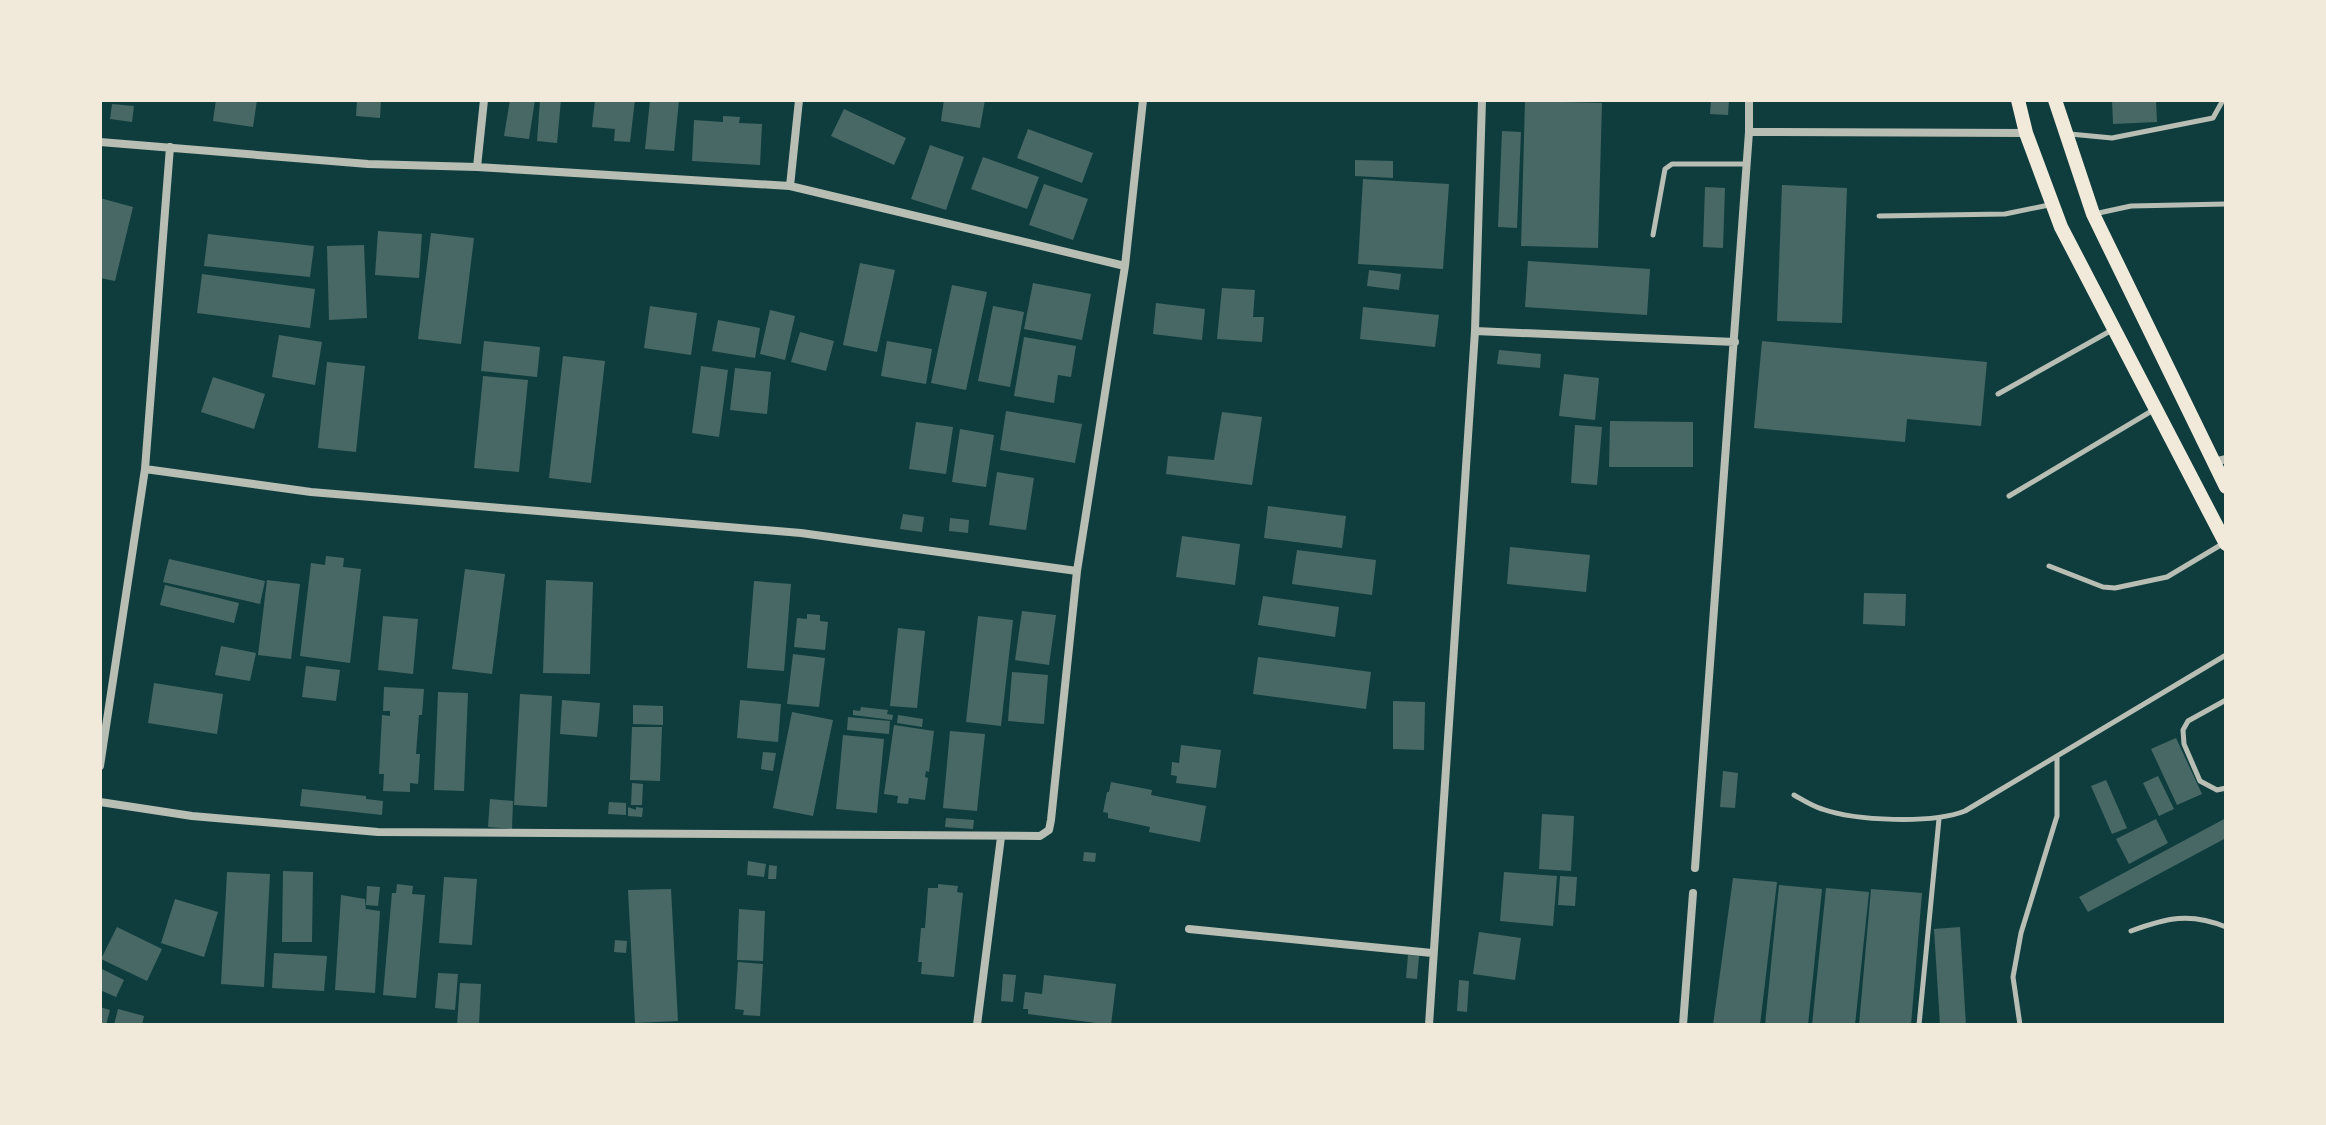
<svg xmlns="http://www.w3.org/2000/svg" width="2326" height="1125" font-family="Signika,sans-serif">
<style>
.building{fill:#486865}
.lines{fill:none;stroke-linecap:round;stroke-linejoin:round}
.service{stroke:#b8beb3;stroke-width:5}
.minor{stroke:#b8beb3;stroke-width:8}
.secondary{stroke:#f1e9da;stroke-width:14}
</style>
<rect width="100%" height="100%" fill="#0f3d3e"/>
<!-- building -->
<path class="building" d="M216 100H257L253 127 213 121Z
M357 100H381L380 118 356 116Z
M510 100H535L529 139 504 136Z
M540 100H561L557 143 537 141Z
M595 100H635L630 142 614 141 615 129 592 127Z
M650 100H679L674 151 645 149Z
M944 100H985L980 128 941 121Z
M1711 100H1729L1728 115 1710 114Z
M2112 100H2156L2157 122 2113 124Z
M1525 101 1602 103 1598 248 1521 246Z
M112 104 134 106 132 122 110 119Z
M844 109 906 138 894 165 831 136Z
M723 116 740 117 739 123 762 124 760 165 692 161 694 120 723 122Z
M1028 129 1093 153 1082 183 1017 158Z
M1502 131 1521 132 1517 228 1498 227Z
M930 145 964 157 946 210 911 199Z
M983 157 1039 177 1027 209 971 189Z
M1355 160 1393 161V178L1355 176Z
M1363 179 1449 184 1443 269 1358 264Z
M1044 184 1088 199 1073 240 1029 225Z
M1782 185 1847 188 1842 323 1777 321Z
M1705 187 1725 188 1723 248 1703 247Z
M100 198 133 207 115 281 100 278Z
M378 231 422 234 419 278 375 275Z
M431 233 474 238 461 344 418 339Z
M208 234 314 246 310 277 204 266Z
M364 245 367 318 329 320 327 246Z
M1528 261 1650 269 1647 315 1525 307Z
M860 263 895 270 877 352 843 345Z
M1369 270 1401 274 1399 290 1367 286Z
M202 274 315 289 310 328 197 313Z
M1033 283 1091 294 1082 340 1024 329Z
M952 285 987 292 966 390 931 383Z
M1222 288 1255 290 1253 317H1264L1262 342 1217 339Z
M1156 303 1205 309 1202 340 1153 334Z
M650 306 697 313 691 355 644 348Z
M993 306 1024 312 1010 387 978 381Z
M1363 307 1439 315 1435 347 1360 339Z
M770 310 795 316 785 360 760 354Z
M718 320 760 328 755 358 712 351Z
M800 332 834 341 826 371 791 362Z
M279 335 322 342 315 385 272 377Z
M1024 337 1076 346 1071 377 1058 375 1054 403 1014 396Z
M484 341 540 347 537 377 481 371Z
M887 341 932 349 926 384 881 376Z
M1762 341 1987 362 1981 426 1907 419 1905 442 1754 428Z
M1499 350 1541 354 1540 368 1497 364Z
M563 356 605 361 591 483 549 478Z
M327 362 365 366 356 452 318 448Z
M701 366 728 370 719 437 692 433Z
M735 368 771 372 767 414 730 410Z
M1564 374 1599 378 1595 420 1559 416Z
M483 376 528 380 519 472 474 468Z
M213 377 265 394 254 429 201 412Z
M1006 411 1082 424 1075 463 1000 450Z
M1222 412 1262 417 1252 485 1166 474 1168 456 1214 460Z
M1610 421 1693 422V467H1609Z
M916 422 953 427 946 474 909 469Z
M1575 425 1602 427 1597 485 1571 483Z
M960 429 994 435 986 487 952 482Z
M997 472 1034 478 1026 530 989 525Z
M1268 506 1346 516 1342 548 1264 538Z
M903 514 924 517 922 532 900 529Z
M950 518 969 520 968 533 949 531Z
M1182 536 1240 544 1235 585 1176 577Z
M1510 547 1590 555 1586 592 1507 584Z
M1297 550 1376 560 1372 595 1292 584Z
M326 556 344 558 343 567 361 569 350 663 300 656 311 563 325 565Z
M169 559 265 581 260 604 163 582Z
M465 569 505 574 492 674 452 669Z
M267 580 300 584 291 659 258 655Z
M546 580 593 582 590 674 543 673Z
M754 581 791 584 784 671 747 668Z
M165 585 239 603 234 623 160 605Z
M1864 593 1906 594 1905 626 1863 624Z
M1263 596 1339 607 1335 637 1258 625Z
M1022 611 1056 615 1049 665 1015 660Z
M807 614 820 615V621L828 622 825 650 794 647 797 618 807 619Z
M383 616 418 619 413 674 378 670Z
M978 616 1013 620 1001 726 966 722Z
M898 628 925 631 917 708 890 706Z
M221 646 256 653 250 681 215 675Z
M793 654 825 658 819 707 787 704Z
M1258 657 1371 672 1366 709 1253 694Z
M306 666 340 670 336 701 302 697Z
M1012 672 1048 675 1044 724 1008 721Z
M154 683 223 694 217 734 148 723Z
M384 687 424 689 422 715H419L416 754H420L418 784 410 783V792L383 791 384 774H379L382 715 390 716V711H383Z
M438 692 468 693 464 791 434 790Z
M520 694 552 696 547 807 514 805Z
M562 700 600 703 597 737 560 734Z
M740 700 781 704 778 742 737 738Z
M1393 701 1425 702 1424 750 1393 749Z
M633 705 663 706V725L633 724Z
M861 707 888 710 887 714 893 715 892 720 853 715V710L860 711Z
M792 712 833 720 813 816 773 808Z
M898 715 923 719 922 727 897 723Z
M848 717 890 721 889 734 847 730Z
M894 725 934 731 929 772 926 771 925 777 928 778 925 800 909 798 908 804 897 803 898 796 884 794Z
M632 727H662L660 781 630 780Z
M950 731 985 734 977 811 943 808Z
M843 735 884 739 877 813 836 809Z
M2176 738 2202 794 2177 805 2151 749Z
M1181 745 1221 750 1216 788 1176 783 1177 776 1171 775 1172 762 1179 763Z
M763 752 776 753 773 771 761 769Z
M1723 771 1738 773 1735 808 1720 807Z
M2158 776 2174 809 2159 816 2143 783Z
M2106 780 2127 828 2112 834 2091 786Z
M1111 782 1152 790 1151 795 1206 806 1200 842 1149 832 1150 827 1108 818V813L1103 812 1107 792H1109Z
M632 783 643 784 642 805H631Z
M302 789 366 796V799L383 801 382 815 300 806Z
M490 799 513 801 512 829 488 827Z
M609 802 626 803V815L608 814Z
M628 807 636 810V807L643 808 642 817 628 816Z
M1542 814 1574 816 1571 871 1539 869Z
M946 818 974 820 973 829 945 827Z
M2226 818V838L2088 912 2079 897Z
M2156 819 2168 843 2129 864 2116 839Z
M1084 852 1096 853 1095 862 1083 861Z
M748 861 766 864 764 877 747 875Z
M769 865 777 866 776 879H768Z
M283 871 313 872 312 942H282Z
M227 872 270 874 264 987 221 984Z
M1504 872 1557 876 1553 926 1500 921Z
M1560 876 1577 877 1575 906 1558 905Z
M444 877 477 879 472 945 439 943Z
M1733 878 1777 882 1760 1025H1713Z
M397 884 413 886 412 894 425 895 416 998 383 995 392 893H396Z
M938 884 958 886 957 892 963 893 954 977 921 974 922 962H918L921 928H925L928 888H938Z
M1779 885 1822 889 1808 1025H1765Z
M367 886 380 887 378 906 366 905Z
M1826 888 1869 892 1855 1025H1812Z
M671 889 678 1021 635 1023 628 890Z
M1871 889 1922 893 1911 1025H1859Z
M341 895 365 899 366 912V909L380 911 375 993 335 990Z
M175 899 218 912 204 957 161 943Z
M739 909 765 911 763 961 737 960Z
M117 927 162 949 147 981 101 959Z
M1960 927 1966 1025H1940L1934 929Z
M1479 932 1521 938 1515 980 1473 974Z
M615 940 627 941 626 953 614 952Z
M274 953 327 956 324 991 272 988Z
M1408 955 1419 956 1417 979 1406 978Z
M738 962 763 964 760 1016 743 1015 744 1010 735 1009Z
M100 968 124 980 116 997 100 990Z
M438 973 458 974 455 1010 435 1008Z
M1003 974 1016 975 1013 1002 1001 1001Z
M1044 975 1116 984 1111 1025 1028 1014V1009H1023L1025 992 1042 994Z
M1459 980 1469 981 1467 1012 1457 1011Z
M460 983 481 984 479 1025H457Z
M100 1007 110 1010 106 1025H100Z
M118 1009 144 1016 142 1025H114Z"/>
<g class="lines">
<!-- service -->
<path class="service" d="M2070 134 2112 138 2213 118 2223 100
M2094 214 2131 206 2226 204
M1879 216 2005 214 2049 205
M1653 235 1665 169 1672 164H1746
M1998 394 2112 330
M2009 496 2155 409
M2049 566 2103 587 2115 588 2167 577 2224 543
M2226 700 2188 721 2183 730 2184 744 2200 781 2217 790 2226 788
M1794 795C1803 800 1812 806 1822 809 1856 821 1932 824 1965 811L2226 655
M2131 931C2166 918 2190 912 2226 927
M1919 1025 1939 819
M2020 1025 2013 977 2021 933 2057 816V757"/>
<!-- minor -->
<path class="minor" d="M1749 132 2026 133
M100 142 368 164 477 167 790 186 1125 266
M477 167 484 100
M790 186 799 100
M1475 331 1735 342
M2214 462 2226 459
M145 469 311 492 801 533 1077 571
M100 766 145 469 170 147
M100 802 192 816 378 832 1040 836 1049 830 1051 820 1077 571 1125 266 1143 100
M1695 868 1749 132V100
M1189 929 1432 953
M977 1025 1001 837
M1429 1025 1475 331 1482 100
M1683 1025 1693 893"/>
<!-- secondary -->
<path class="secondary" d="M2018 100 2026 133 2061 227 2226 544
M2055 100 2093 214 2226 487"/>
</g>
<!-- border -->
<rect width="2326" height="1125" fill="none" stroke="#f1e9da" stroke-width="204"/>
</svg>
